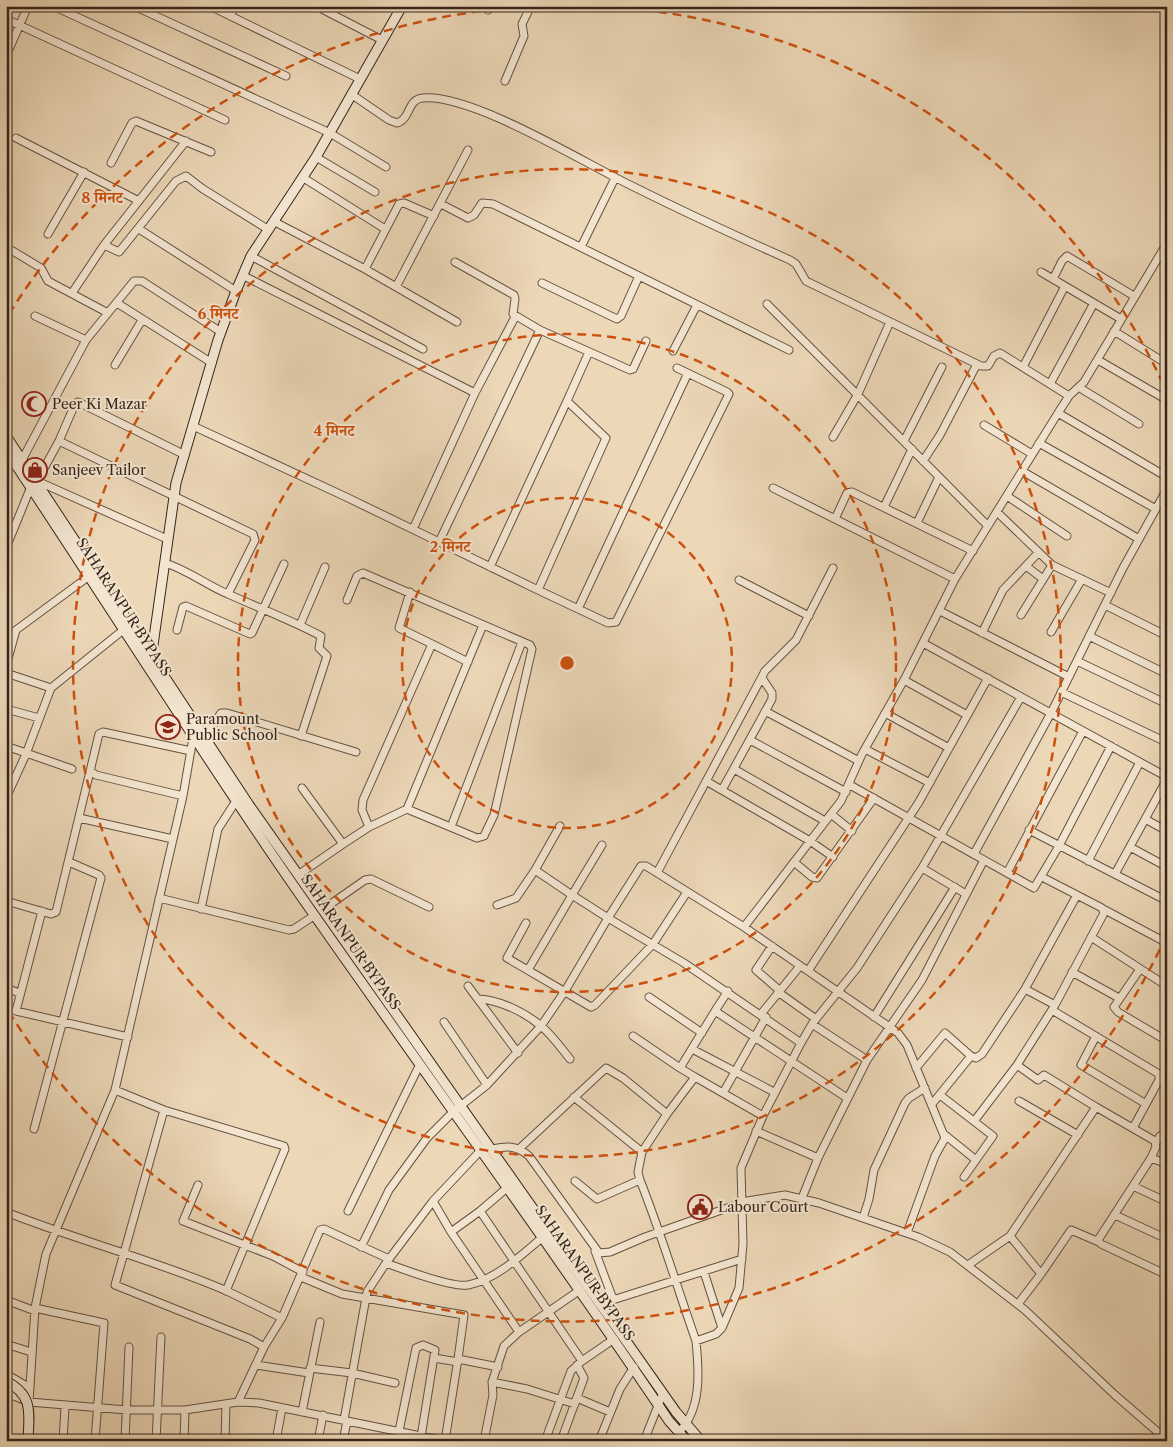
<svg xmlns="http://www.w3.org/2000/svg" width="1173" height="1447" font-family="'Libre Caslon Text','Noto Serif Devanagari',serif">
<style>
.lines{fill:none;stroke-linecap:round;stroke-linejoin:round}
.street-casing{stroke:#645142;stroke-width:9}
.secondary-casing{stroke:#36241b;stroke-width:11}
.street{stroke:#f3e5d0;stroke-width:7}
.secondary{stroke:#f3e5d0;stroke-width:9}
.secondary-bridge-casing{stroke:#36241b;stroke-width:11;stroke-linecap:butt}
.secondary-bridge{stroke:#f3e5d0;stroke-width:9}
.ring{fill:none;stroke:#cd510e;stroke-width:2.5;stroke-dasharray:9 6}
.labels{text-anchor:middle;stroke-width:4;stroke-linejoin:round;paint-order:stroke}
.poi-label{font-size:14px;fill:#36241b;stroke:#f3e5d0;text-anchor:start}
.street-label{font-size:14px;fill:#36241b;stroke:#f3e5d0}
.centre{fill:#cd510e;stroke:#f3e5d0;stroke-width:2.5}
.ring-label{font-size:15px;text-anchor:middle;font-weight:bold;fill:#cd510e;stroke:#f3e5d0;stroke-width:4;stroke-linejoin:round;paint-order:stroke}
</style>
<rect width="100%" height="100%" fill="#ecd7b7"/>
<filter id="stains"><feTurbulence type="fractalNoise" baseFrequency=".004" numOctaves="4"/><feColorMatrix values="0 0 0 0 .2 0 0 0 0 .09 0 0 0 0 .02 0 0 0 .5 -.17"/></filter>
<radialGradient id="worn" r=".72"><stop offset=".6" stop-color="#630" stop-opacity="0"/><stop offset="1" stop-color="#630" stop-opacity=".3"/></radialGradient>
<g class="lines">
<defs>
<path id="street" d="M53 6 330 133 386 167
M134 6 286 76
M210 6 360 79
M316 6 382 40
M488 10 490 6
M230 16 235 6
M6 19 225 120
M6 56 28 6
M505 81 524 36 522 24 531 6
M351 94 389 120 397 123C411 119 407 99 423 98 472 94 581 161 628 184 682 211 736 236 790 260L796 264 806 281 981 366H988L994 356 1000 353 1069 396 1058 413 1167 477
M16 138 139 201
M316 157 375 192
M111 163 132 123 136 121 211 152
M302 177 385 229
M441 204 468 218 474 215 482 203 493 204 789 350
M275 222 365 269 457 322
M139 229 236 291
M48 234 84 172
M104 245 119 252 176 181 186 176 203 189 269 230
M6 247 41 268 48 281 108 313
M581 247 615 178
M251 256 423 349
M365 269 399 204 404 203 434 216
M1041 272 1121 319
M242 275 475 393
M1053 279 1062 261 1067 256 1134 296
M542 283 617 319 621 316 639 276
M396 287 468 150
M72 293 104 245 186 141
M117 303 212 363
M767 304 988 526
M35 316 86 340
M540 330 630 370 633 369 646 341
M1114 331 1167 364
M673 351 697 305
M1098 360 1167 400
M115 365 142 320
M1023 367 1065 286
M1050 384 1094 303
M1080 388 1139 424
M1069 396 1084 382 1167 243
M567 401 589 352
M984 425 1032 454
M193 426 344 496 439 542 540 330 513 314 515 299 514 295 455 262
M833 437 858 394 890 322
M59 441 253 534 255 540 228 594
M904 441 942 367
M1039 443 1156 509
M22 460 86 340 134 281H142L221 332
M923 461 940 435 977 364
M1022 471 1139 539
M773 488 955 579
M1007 496 1067 536
M884 507 912 449
M997 512 1052 565 1111 593
M835 519 847 493 852 492 973 551
M917 523 939 477
M413 529 475 393 515 317
M167 539 37 481 59 441 75 404 78 402 185 455
M439 542 538 590 606 438 567 401 490 567
M6 548 30 489
M165 563C188 570 206 585 228 594 259 608 291 620 321 636L319 648 327 656 301 736
M1026 566 1043 579
M739 580 809 616
M538 590 608 623 616 622 729 394 727 392 677 368
M410 592 399 628 432 644
M347 600 357 576 363 573 530 645 532 649 494 815 484 836 477 838 407 809
M1105 605 1167 636
M578 609 688 373
M940 611 1069 677
M1021 615 1052 565
M300 625 325 567
M177 630 183 607 186 606 250 634 252 633 284 564
M1051 632 1082 579
M982 633 1003 590 1038 553
M1089 636 1167 674
M923 643 1167 777
M1077 661 1167 704
M6 666 16 630 88 577
M6 673 51 688
M904 680 967 715
M1061 692 1166 742
M6 709 39 718
M765 711 859 761
M885 713 949 748
M202 736 209 731 221 713H227L356 752
M750 740 846 792
M6 746 72 769
M865 749 930 783
M734 769 825 821
M90 771 96 775 183 796
M706 781 810 841 833 857
M850 785 1034 888 1059 846 1111 746
M302 788 343 844 369 827 407 809 483 625
M722 790 772 699V693L762 678
M6 798 26 754 51 688 122 631
M831 814 852 831
M79 818 173 839
M1145 819 1167 831
M369 827 362 810 363 800 432 644 468 662
M451 827 522 642
M1029 830 1167 901
M1130 847 1167 867
M974 854 1051 713 1123 568 1167 489
M1088 861 1140 762
M794 862 812 877 817 878 874 798
M922 868 966 894
M535 870 560 826
M657 873 765 671 796 640 833 568
M1007 873 1083 731
M1115 874 1167 779
M298 875 343 844
M159 898 289 930 294 929 315 915
M6 901 51 914 56 912 99 734 103 732 191 751
M497 905 516 898 535 870 572 895 602 845
M201 909 218 829 236 801
M322 910 365 880 371 879 429 907
M1105 910 1167 943
M42 911 16 1011 128 1037
M526 923 507 958 591 1007 595 1005 653 944 687 892
M744 927 841 801 862 754 904 680 955 579 1058 413
M1091 937 1167 986
M772 946 756 970 779 990
M1140 969 1114 1007 1118 1012 1167 1041
M808 971 919 802 988 678
M1072 972 1119 998
M468 986 518 1053
M6 988 19 993
M1025 989 1055 1005
M728 991 715 1011 847 1098
M778 992 816 1019
M649 997 702 1033
M479 999C500 1000 526 1013 541 1026 552 1035 561 1048 570 1059
M1052 1010 1159 1074V1080L1133 1128
M761 1014 800 966
M874 1017 955 887
M444 1022 487 1085
M812 1024 867 1060
M633 1036 680 1068
M1096 1036 1081 1065 1146 1104
M801 1043 812 1024 857 968 922 868 1021 697
M692 1049 774 1092
M1017 1065 1038 1080 1044 1075 1096 1107
M916 1068 945 1033 971 1056 976 1058 982 1054 1025 989 1077 895
M695 1077 680 1068 715 1011
M115 1090 164 1110 115 1285 250 1339 264 1347 238 1402
M723 1093 766 1017
M940 1095 993 1136 964 1177
M574 1097 642 1152 638 1172 640 1180C661 1233 677 1287 696 1341L716 1334 722 1328 739 1288 743 1244 741 1168 763 1116 695 1077 667 1114
M1019 1101 1078 1135
M932 1104 971 1056
M164 1110 284 1146 285 1149 226 1291
M763 1116 801 1043 684 963 608 918 641 866H646L744 927 888 1026 898 1033 907 1045 945 1138 935 1156 907 1233
M975 1120 1017 1065 1055 1005 1104 913 1102 908 1042 877
M34 1129 101 878 99 875 69 862
M756 1131 818 1158
M945 1135 976 1160
M1156 1143 1160 1136 1167 1137
M520 1148 606 1068 623 1078 667 1114 642 1152
M492 1149C507 1146 516 1145 529 1156L599 1253 610 1252 645 1237 747 1201 785 1195 819 1203 918 1237 950 1252 1025 1310 1115 1395 1167 1440
M1151 1158 1098 1240 1101 1244 1167 1275
M575 1181 597 1199 640 1180
M198 1185 183 1221 273 1256 303 1272
M1133 1186 1167 1202
M802 1198 818 1158 867 1060 922 980 984 860
M433 1201 451 1232 519 1332 580 1290
M348 1211 420 1064
M480 1211 582 1361 614 1339
M6 1212C79 1241 155 1260 227 1291 245 1300 264 1309 282 1318
M1115 1215 1167 1239
M863 1218 869 1199 874 1170 905 1103 909 1098 925 1088
M451 1232 480 1211 508 1187
M1010 1236 1041 1274 1018 1304
M361 1247 389 1190 427 1138 454 1111 487 1085 541 1026 565 991 608 918 572 895 528 970
M595 1251 613 1299
M386 1263C402 1269 453 1288 468 1285 497 1279 521 1255 543 1237
M968 1265 1010 1236 1096 1107 1155 1141 1156 1147 1151 1158 1167 1164
M704 1272 722 1328
M1041 1274 1071 1230 1099 1242
M301 1277 342 1294 464 1315 458 1359
M6 1300 35 1311
M600 1304 742 1259
M35 1308 104 1323 95 1441
M6 1344 31 1352
M264 1347 282 1318 320 1230 324 1229 389 1259
M434 1358 458 1362
M256 1365 309 1373
M310 1368 352 1373 395 1383
M6 1374 30 1388
M492 1382 527 1389 575 1404
M6 1393 29 1402 127 1410H185L238 1402 259 1403 445 1441
M577 1398 610 1412
M29 1402 35 1308 46 1254 115 1090 183 796 193 738
M302 1412 320 1322
M344 1420 367 1292 386 1263 433 1201 482 1149
M679 1432C702 1409 699 1371 696 1341
M63 1441 65 1407
M125 1441 129 1347
M156 1441 161 1337
M184 1441 185 1410
M225 1441 226 1404
M276 1441 282 1408
M318 1441 323 1415
M343 1441 347 1421
M397 1441 416 1348 423 1345 435 1350 421 1437
M445 1441 458 1359 498 1367
M484 1441 493 1395 492 1382 504 1346 519 1332
M545 1441 571 1371 582 1361
M561 1441 584 1378 577 1365
M599 1441 620 1389 634 1367
M644 1441 663 1393"/>
<path id="secondary" d="M6 436 249 805 676 1412 701 1441
M6 450C101 593 192 738 289 879 415 1060 546 1238 669 1421L687 1441
M146 655 153 645 176 483 218 340 236 291 251 256 316 157 402 6"/>
</defs>
<!-- street casing -->
<use href="#street" class="street-casing"/>
<!-- secondary casing -->
<use href="#secondary" class="secondary-casing"/>
<!-- street -->
<use href="#street" class="street"/>
<!-- secondary -->
<use href="#secondary" class="secondary"/>
<defs>
<path id="secondary-bridge" d="M6 1381C34 1396 29 1413 28 1441"/>
</defs>
<!-- secondary-bridge casing -->
<use href="#secondary-bridge" class="secondary-bridge-casing"/>
<!-- secondary-bridge -->
<use href="#secondary-bridge" class="secondary-bridge"/>
</g>
<!-- distance rings -->
<g class="ring">
<circle cx="567" cy="663" r="165"/>
<circle cx="567" cy="663" r="329"/>
<circle cx="567" cy="663" r="494"/>
<path d="M1166 936A658 658 0 0 1 9 1012M9 314A658 658 0 0 1 521 7M613 7A658 658 0 0 1 1166 390"/>
</g>
<!-- icons -->
<defs>
<symbol id="mosque-ring" viewBox="-11 -11 22 22"><circle r="9.5" fill="#f3e5d0" stroke="#8f2418" stroke-width="1.5"/><path d="M3.5-4.9A6 6 0 1 0 3.5 4.9A5 5 0 1 1 3.5-4.9Z" fill="#8f2418"/></symbol>
<symbol id="shop-ring" viewBox="-11 -11 22 22"><circle r="9.5" fill="#f3e5d0" stroke="#8f2418" stroke-width="1.5"/><path d="M-5-2.5h2.3a2.7 3.5 0 0 1 5.4 0H5L5.5 6h-11ZM-1.5-2.5h3a1.5 2.3 0 0 0-3 0Z" fill="#8f2418"/></symbol>
<symbol id="school-ring" viewBox="-11 -11 22 22"><circle r="9.5" fill="#f3e5d0" stroke="#8f2418" stroke-width="1.5"/><path d="M0-5L7-2L0 1L-7-2ZM-4 1L0 2.5L4 1V4Q0 6-4 4Z" fill="#8f2418"/></symbol>
<symbol id="civic-ring" viewBox="-11 -11 22 22"><circle r="9.5" fill="#f3e5d0" stroke="#8f2418" stroke-width="1.5"/><path d="M-.6-6.5H3V-4.5H.6V-3L4-1V1h2V6H-6V1h2V-1L-.6-3ZM-1.2 2.5V6h2.4V2.5Z" fill="#8f2418"/></symbol>
</defs>
<g fill-rule="evenodd">
<use href="#mosque-ring" x="20" y="390" width="28" height="28"/>
<use href="#shop-ring" x="21" y="456" width="28" height="28"/>
<use href="#school-ring" x="154" y="713" width="28" height="28"/>
<use href="#civic-ring" x="686" y="1193" width="28" height="28"/>
</g>
<g class="labels">
<!-- poi labels -->
<g class="poi-label">
<text x="52" y="409">Peer Ki Mazar</text>
<text x="52" y="475">Sanjeev Tailor</text>
<text x="186" y="724">Paramount<tspan x="186" dy="16">Public School</tspan></text>
<text x="718" y="1212">Labour Court</text>
</g>
<!-- street labels -->
<g class="street-label">
<text transform="translate(124 607) rotate(57)" y="5">SAHARANPUR BYPASS</text>
<text transform="translate(351 942) rotate(55)" y="5">SAHARANPUR BYPASS</text>
<text transform="translate(585 1273) rotate(55)" y="5">SAHARANPUR BYPASS</text>
</g>
</g>
<circle cx="567" cy="663" r="8" class="centre"/>
<g class="ring-label">
<text x="102" y="203">8 मिनट</text>
<text x="218" y="319">6 मिनट</text>
<text x="334" y="436">4 मिनट</text>
<text x="450" y="552">2 मिनट</text>
</g>
<!-- margin -->
<rect width="1173" height="1447" fill="none" stroke="#ecd7b7" stroke-width="25"/>
<rect x="8" y="8" width="1158" height="1432" fill="none" stroke="#36241b" stroke-width="2.5"/>
<rect x="12" y="12" width="1148" height="1422" fill="none" stroke="#36241b"/>
<rect width="100%" height="100%" filter="url(#stains)"/>
<rect width="100%" height="100%" fill="url(#worn)"/>
</svg>
